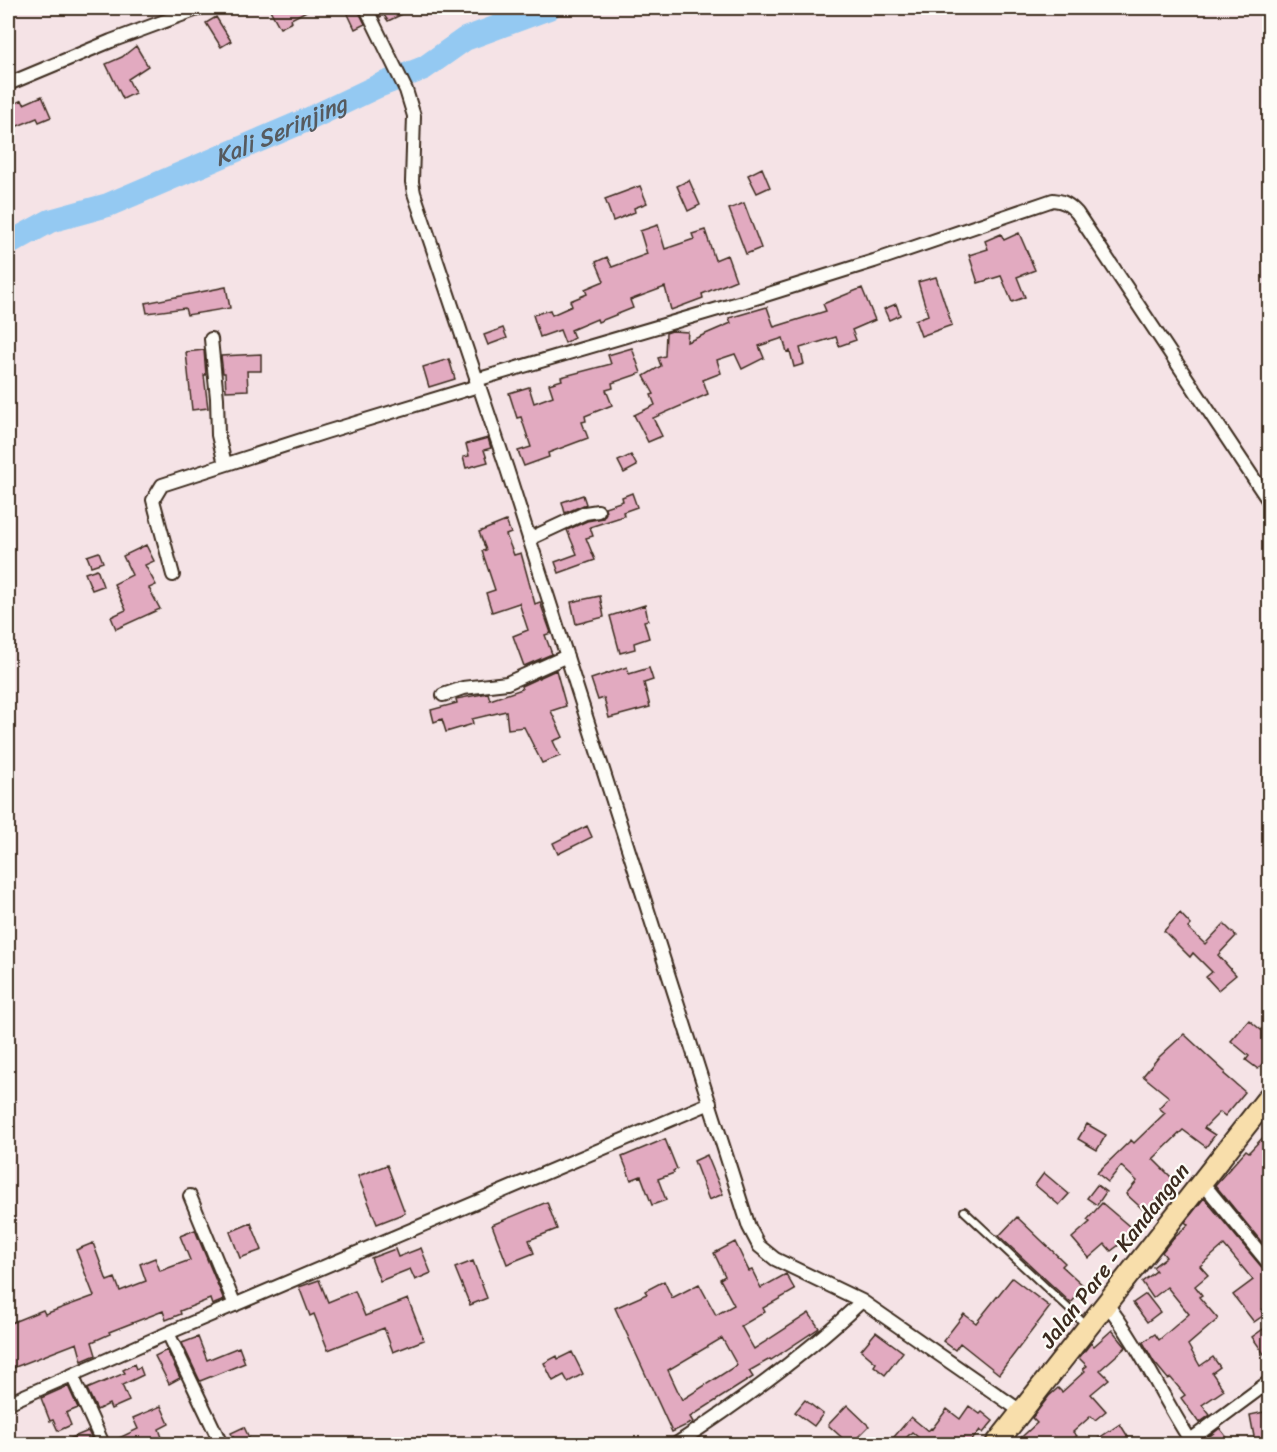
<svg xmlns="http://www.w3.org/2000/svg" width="1277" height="1452" font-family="Sriracha,sans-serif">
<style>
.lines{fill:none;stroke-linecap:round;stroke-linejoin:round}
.river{stroke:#94c9f2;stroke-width:24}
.building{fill:#e2aac0;stroke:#3b2a1e;stroke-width:1.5;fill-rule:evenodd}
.service-casing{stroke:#3b2a1e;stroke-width:10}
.minor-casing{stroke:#3b2a1e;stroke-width:16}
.primary-casing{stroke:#3b2a1e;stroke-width:24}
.service{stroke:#fdfcf7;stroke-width:6}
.minor{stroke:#fdfcf7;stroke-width:12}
.primary{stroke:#f8deab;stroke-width:20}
.labels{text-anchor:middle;stroke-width:4.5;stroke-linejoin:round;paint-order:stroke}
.street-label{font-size:22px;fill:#3b2a1e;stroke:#fdfcf7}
.water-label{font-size:24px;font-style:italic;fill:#565a5e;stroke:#fdfcf7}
</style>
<rect width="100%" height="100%" fill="#f5e3e6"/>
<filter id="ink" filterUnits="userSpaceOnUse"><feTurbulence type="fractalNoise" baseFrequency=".0167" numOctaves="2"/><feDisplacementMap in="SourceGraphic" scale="12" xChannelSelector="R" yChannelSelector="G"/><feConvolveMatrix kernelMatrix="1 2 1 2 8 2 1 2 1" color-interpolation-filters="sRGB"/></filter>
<g filter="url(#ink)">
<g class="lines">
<!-- river -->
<path class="river" id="s1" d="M8 244 50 221 108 205 309 119 378 86 424 68 465 39 549 8"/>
</g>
<!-- building -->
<path class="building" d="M269 8H312L291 19 292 22 280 28Z
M357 8 365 24 355 29 347 12Z
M375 8H415L388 21 384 15 380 17Z
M216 17 231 41 221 47 206 23Z
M136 46 148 66 128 79 135 93 123 99 106 64 122 57Z
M42 96 51 117 39 122 37 118 8 130V107L22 100 24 104Z
M762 168 770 187 757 193 748 175Z
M689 180 700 205 688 211 677 186Z
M640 186 647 203 634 208 635 212 613 221 605 199Z
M744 203 761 248 746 254 729 209Z
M658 225 665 249 694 239 692 234 705 230 715 260 727 255 736 280 702 294 703 298 671 310 665 287 630 300 633 308 598 322 597 319 571 330 574 338 565 343 560 330 540 337 533 315 550 310 552 315 572 306 570 301 587 294 585 289 604 281 596 262 607 257 612 267 647 254 640 231Z
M1019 233 1035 270 1017 277 1025 297 1012 302 1001 276 978 283 969 255 988 249 985 241 1001 234 1004 240Z
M936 277 952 325 921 336 915 320 928 315 918 282Z
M226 287 230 308 187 315 185 308 147 313 145 303Z
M862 288 875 320 852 330 856 340 839 346 836 337 800 348 804 364 794 367 790 351 787 352 783 338 759 346 764 358 742 369 735 354 717 360 721 373 703 380 708 394 653 418 662 436 648 442 634 415 655 405 651 395 654 394 644 376 661 366 658 358 665 356 666 333 672 331 688 332 687 342 731 323 729 318 767 307 774 327 826 311 823 304Z
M896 304 900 315 889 320 884 309Z
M503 328 507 338 488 345 484 335Z
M632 348 641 373 612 383 613 388 606 390 612 405 585 416 586 421 582 422 588 438 548 453 549 457 524 466 518 451 531 447 521 417 517 418 509 393 529 387 534 403 553 396 549 384 562 380 561 377 611 364 608 355Z
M204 350 206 375H204L208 408 192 410 186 352Z
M261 354V371H247L248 390 226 391 225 373H223L221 356Z
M449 359 455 379 429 387 423 367Z
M488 438 491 448 484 450 488 462 466 468 463 457 469 456 466 444Z
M631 455 637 466 624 473 618 461Z
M632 493 637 507 623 512 624 516 590 527 593 536 586 538 595 560 559 573 555 562 577 554 567 530 587 521 603 518 606 513 605 507 623 501 622 497Z
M583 495 586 504 565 513 562 502Z
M506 521 511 533 506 535 514 555 521 553 535 604 540 602 551 633 545 635 552 654 524 666 513 636 528 630 519 603 492 612 486 593 495 590 482 551 486 550 479 532Z
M146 545 154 561 145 565 156 585 149 588 160 609 116 629 111 617 126 610 114 584 132 575 123 556Z
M99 552 103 562 91 566 87 556Z
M97 569 103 586 92 590 85 573Z
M600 596 604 617 576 624 571 602Z
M645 605 648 620 644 621 649 638 634 643 635 649 620 653 610 616Z
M627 667 629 674 649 668 653 680 644 683 650 707 609 718 604 698 598 700 591 679Z
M556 670 566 706 551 711 563 737 553 741 560 756 542 763 524 727 508 729 506 711 472 719 473 724 446 732 442 719 434 722 431 710 457 703 456 699 488 693 490 700 522 689 521 686Z
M587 826 592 837 558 854 553 843Z
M1180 913 1191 925 1188 928 1205 944 1224 924 1236 936 1218 955 1236 975 1218 990 1206 977 1212 972 1193 953 1190 957 1164 931Z
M1249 1020 1261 1030 1269 1021V1055L1258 1069 1246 1060 1249 1056 1231 1041Z
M1184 1034 1225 1072 1224 1074 1245 1092 1225 1116 1220 1112 1204 1128 1215 1135 1206 1147 1183 1130 1153 1159 1175 1181 1155 1201 1158 1203 1148 1214 1126 1194 1137 1181 1121 1166 1108 1182 1097 1173 1131 1140 1134 1143 1165 1113 1159 1108 1169 1097 1143 1076 1158 1058Z
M1087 1124 1106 1135 1097 1150 1078 1139Z
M1269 1131V1240L1264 1245 1215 1185 1246 1150 1249 1152Z
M665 1139 677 1169 673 1171 674 1173 658 1179 666 1200 652 1205 641 1176 631 1180 622 1157Z
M707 1155 723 1194 709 1200 694 1161Z
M387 1165 405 1213 377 1224 358 1176Z
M1044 1173 1069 1194 1059 1205 1035 1185Z
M1097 1185 1106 1192 1097 1205 1087 1198Z
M1204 1198 1264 1270 1269 1273V1304L1261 1311 1264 1315 1254 1322 1233 1295 1253 1280 1224 1245 1200 1266 1208 1275 1195 1286 1202 1295 1199 1297 1218 1319 1188 1345 1200 1366 1213 1357 1220 1367 1212 1373 1224 1390 1202 1405 1210 1415 1199 1423 1181 1398 1185 1395 1171 1378 1168 1379 1154 1362 1143 1342 1155 1334 1159 1340 1189 1314 1167 1287 1153 1298 1142 1282 1156 1271 1153 1267 1166 1257 1162 1252 1175 1236 1188 1225 1185 1222Z
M547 1202 557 1229 529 1240 534 1253 507 1264 492 1225Z
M1102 1203 1136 1232 1111 1251 1105 1244 1089 1258 1072 1238 1090 1222 1087 1220Z
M1017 1217 1065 1263 1062 1266 1085 1287 1071 1303 999 1236Z
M251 1223 262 1250 240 1258 230 1232Z
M195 1230 224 1300 212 1305 210 1299 180 1311 181 1314 166 1320 163 1311 109 1332 110 1334 92 1342 96 1355 82 1361 77 1343 10 1369 8 1363V1324L43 1310 45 1314 94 1296 76 1250 93 1243 107 1281 115 1278 120 1291 146 1281 140 1264 155 1258 160 1271 190 1260 180 1236Z
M735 1242 749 1271 752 1270 761 1288 786 1274 795 1290 763 1308 765 1312 741 1326 754 1349 809 1313 819 1328 771 1360 770 1359 749 1371 753 1377 690 1417 693 1422 672 1432 615 1308 647 1294 645 1291 664 1281 672 1298 699 1284 716 1315 734 1305 720 1279 725 1276 714 1253ZM722 1338 737 1365 682 1400 668 1370Z
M421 1248 431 1273 415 1280 410 1269 380 1281 371 1258 395 1249 398 1257Z
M473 1261 487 1298 470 1305 455 1268Z
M1012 1278 1050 1307 999 1374 960 1343 955 1350 943 1341 964 1314 976 1323Z
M319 1280 328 1302 355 1291 365 1316 408 1299 424 1340 393 1352 384 1328 328 1350 314 1314 310 1316 299 1287Z
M1146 1294 1160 1312 1147 1322 1133 1303Z
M1266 1327 1269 1332V1361L1252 1337Z
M1112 1330 1126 1347 1100 1370 1109 1379 1091 1394 1106 1411 1095 1420 1091 1416 1073 1432 1077 1436 1068 1444H1014L1037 1423 1032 1418 1049 1396 1058 1388 1062 1392 1085 1371 1083 1369 1087 1366 1079 1358 1091 1343 1094 1346Z
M876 1332 903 1352 885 1375 874 1366 876 1363 861 1350Z
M198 1337 207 1360 239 1347 245 1363 200 1381 182 1343Z
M167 1350 180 1378 169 1384 155 1356Z
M572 1352 583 1374 568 1382 564 1375 553 1381 544 1363 557 1356 558 1359Z
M134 1364 136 1369 140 1367 143 1375 122 1385 129 1401 111 1409 109 1404 97 1410 87 1389 125 1373 123 1370Z
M68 1386 78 1408 66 1413 71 1425 58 1431 53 1420 50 1421 41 1398Z
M805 1400 823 1414 814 1426 795 1412Z
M847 1405 869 1426 851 1444H849L828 1425Z
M161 1406 169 1424 159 1429 163 1440 152 1444H145L143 1440 133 1444H111V1442L138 1429 133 1418Z
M969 1406 980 1414 982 1412 993 1421 983 1433 980 1430 969 1444H926L912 1432 900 1444H888L911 1417 928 1431 931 1428 932 1429 947 1409 960 1419Z
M1269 1411V1439L1255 1442 1250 1415Z
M1120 1424 1130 1440 1123 1444H1090Z
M244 1427 252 1444H237L231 1433Z
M1220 1428 1221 1430 1232 1444H1208L1205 1440Z
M88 1431 94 1444H57Z"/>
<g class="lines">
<defs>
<path id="service" d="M964 1211 1085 1324"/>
<path id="minor" d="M366 8 406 90 414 116 412 182 414 193 507 469 749 1227 759 1246 775 1259 862 1301 1022 1412
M8 84 111 41 200 8
M211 339 217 398 218 435 225 464
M476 380 759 297 874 261 1053 200C1064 201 1070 205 1077 213L1270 503
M529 539 585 513 598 511
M173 575 153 500 162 485 326 432 478 386
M443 695 463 688 507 683 567 656
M1201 1181 1270 1265
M190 1196 235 1305
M1106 1303C1139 1345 1161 1395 1190 1440
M168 1333 221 1444
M72 1375 103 1444
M8 1403 168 1333 710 1103
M676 1444C742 1401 805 1355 862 1301
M1185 1444 1270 1381"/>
<path id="primary" d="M996 1444 1270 1095"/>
</defs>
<!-- service casing -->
<use href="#service" class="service-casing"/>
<!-- minor casing -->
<use href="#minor" class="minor-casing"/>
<!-- primary casing -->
<use href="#primary" class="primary-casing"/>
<!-- service -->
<use href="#service" class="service"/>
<!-- minor -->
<use href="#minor" class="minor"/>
<!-- primary -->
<use href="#primary" class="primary"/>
</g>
</g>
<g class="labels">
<!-- street labels -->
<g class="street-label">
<text transform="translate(1114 1255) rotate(-52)" y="8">Jalan Pare - Kandangan</text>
</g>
<!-- water labels -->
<g class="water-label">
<text dy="8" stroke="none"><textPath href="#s1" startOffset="296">Kali Serinjing</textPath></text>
</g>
</g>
<!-- margin -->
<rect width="1277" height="1452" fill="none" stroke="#fdfcf7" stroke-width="30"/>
<rect x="15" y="15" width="1247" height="1422" fill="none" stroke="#3b2a1e" stroke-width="2" filter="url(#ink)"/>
</svg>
